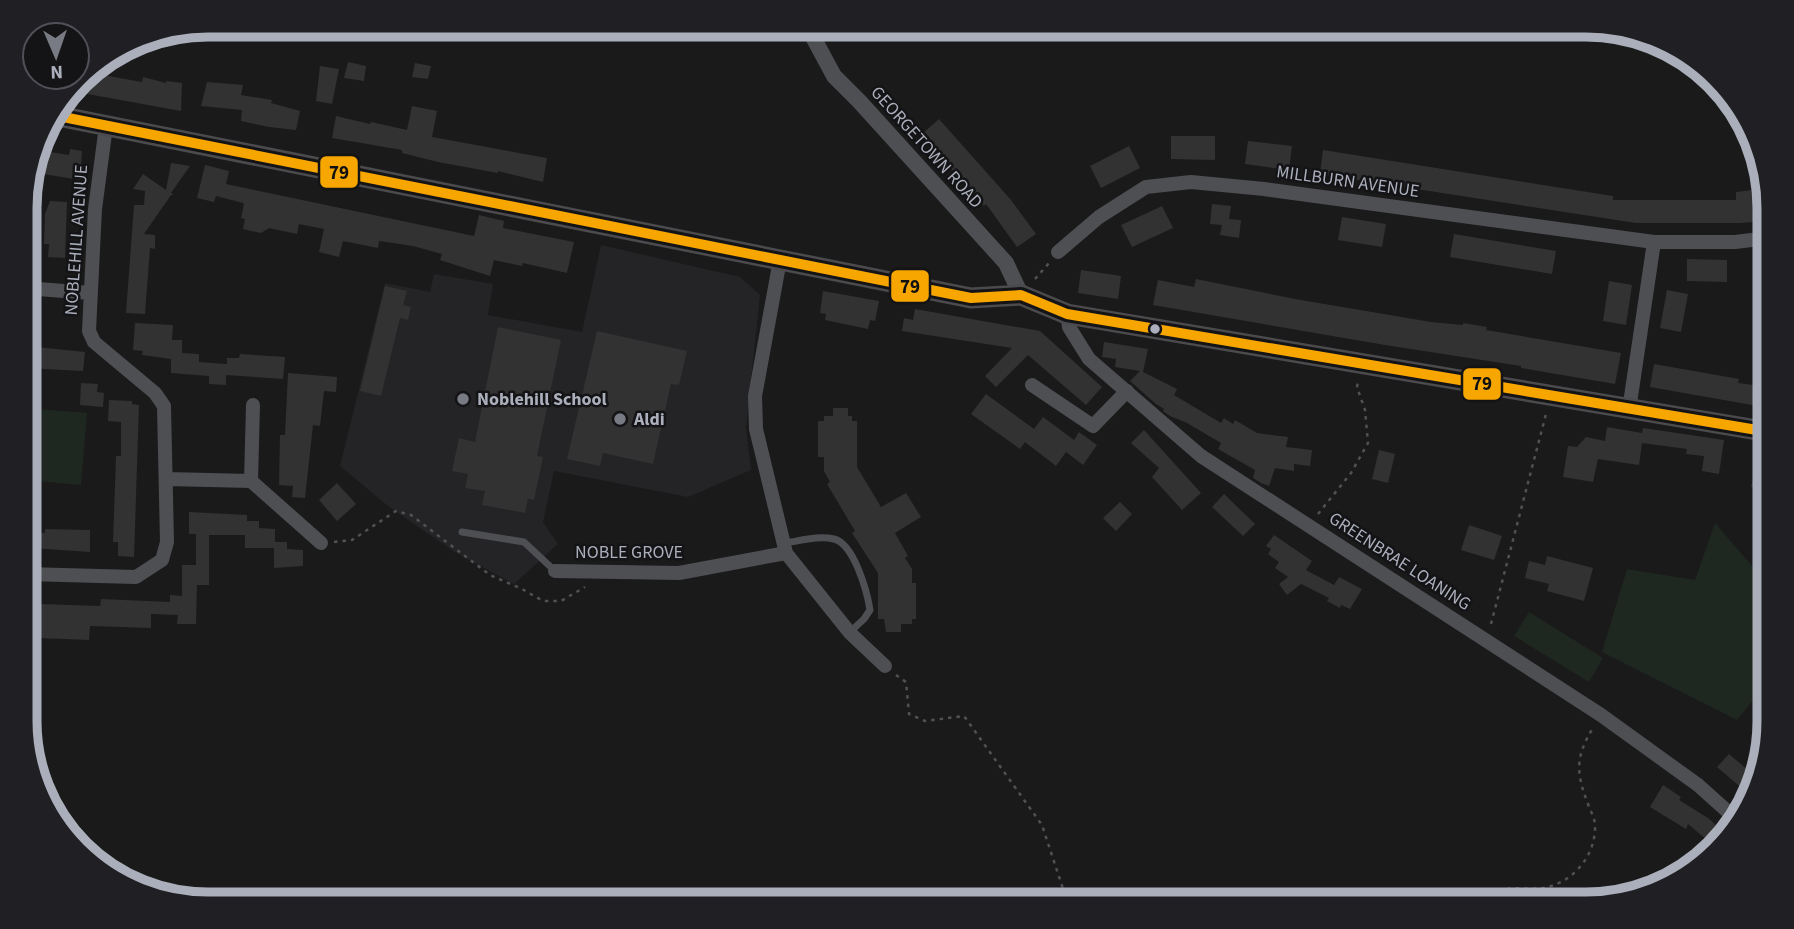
<svg xmlns="http://www.w3.org/2000/svg" width="1794" height="929" font-family="'Source Sans 3',sans-serif">
<style>
.built{fill:#242326}
.green{fill:#1f2721}
.building{fill:#323232}
.lines{fill:none;stroke-linecap:round;stroke-linejoin:round}
.path{stroke:#505154;stroke-width:2.5;stroke-dasharray:3.5 5;stroke-linecap:butt}
.service{stroke:#4d4f53;stroke-width:7}
.minor{stroke:#4d4f53;stroke-width:14}
.tertiary{stroke:#4d4f53;stroke-width:16}
.primary{stroke:#4b4b4e;stroke-width:21}
.bus-1-casing{stroke:#141316;stroke-width:16}
.bus-1{stroke:#f7a600;stroke-width:10}
.bus-dot{fill:#aaafbb;stroke:#141316;stroke-width:2.5}
.poi-dot{fill:#787b83;stroke:#141316;stroke-width:2.5}
.labels{text-anchor:middle;stroke-width:5;stroke-linejoin:round;paint-order:stroke}
.street-label{font-size:18px;fill:#aaafbb;stroke:#141316}
.poi-label{font-size:18px;font-weight:bold;fill:#aaafbb;stroke:#141316;text-anchor:start}
.rim{fill:none;stroke:#aaafbb;stroke-width:9}
.line-badge{stroke:#141316;stroke-width:2.5}
.pale-badge-label{font-size:19px;text-anchor:middle;font-weight:bold;fill:#111}
</style>
<rect width="100%" height="100%" fill="#1a1a1a"/>
<!-- built -->
<path class="built" d="M601 245 740 277 760 295 746 428 751 470 688 497 554 471 543 522 558 544 514 584 456 553 388 506 340 466 385 283 430 292 434 274 493 284 488 315 582 332Z"/>
<!-- green -->
<path class="green" d="M25 408 87 413 81 485 26 480Z
M1715 523 1766 582 1769 598V680L1737 720 1602 652 1627 569 1695 580Z
M1529 612 1603 658 1589 682 1514 636Z"/>
<!-- building -->
<path class="building" d="M348 62 366 66 364 81 344 78Z
M415 63 431 66 428 79 412 77Z
M320 66 339 69 332 104 316 101Z
M86 72 142 82 143 77 166 83V81L182 83 181 111 71 91Z
M207 82 243 85 241 95 272 100 271 103 300 111 296 130 269 127 241 121 242 110 201 106Z
M412 106 437 111 432 137 547 158 543 182 498 171V173L438 162 402 153V150L332 138 336 116 370 124 371 122 407 130Z
M939 119 1011 200 1036 234 1017 247 986 204 984 206 921 135Z
M1171 136H1215V160L1171 159Z
M1248 141 1292 146 1289 170 1245 164Z
M1129 146 1140 168 1101 188 1090 166Z
M70 149 82 151 80 180 31 172 37 150 69 155Z
M1323 150 1613 196V200H1736V192L1768 188V221L1740 223H1636L1320 174Z
M171 163 190 166 171 193 174 195H171L144 234 155 235V249L150 248 145 314 126 313 134 205H144L145 191 133 189 143 174 166 190Z
M205 165 229 171 226 184 283 196 474 236 479 215 504 221 503 228 574 242 567 273 523 263 522 266 494 260 490 276 440 260 442 254 413 246 379 241 378 248 343 241 339 257 319 252 324 229 299 224 297 234 269 228 261 233 243 229 245 219 241 218 244 204 243 203 216 196 214 202 197 198Z
M50 201 67 202 65 258 48 257 49 244H44L45 214Z
M1212 204 1231 206 1229 219 1241 220 1239 238 1220 235 1222 225 1210 224Z
M1162 206 1173 228 1132 247 1121 225Z
M1342 217 1386 224 1382 247 1338 240Z
M1454 234 1556 251 1552 274 1450 257Z
M1687 259 1727 260V282L1687 281Z
M1081 270 1121 276 1118 299 1078 293Z
M1196 279 1295 299 1431 322 1463 325V323L1487 327 1486 330 1621 353 1615 384 1521 368V366L1385 345 1153 305 1158 280 1194 287Z
M1609 281 1632 285 1626 325 1603 321Z
M385 286 407 291 403 305 411 307 408 320 400 318 381 396 360 391Z
M1667 290 1688 294 1681 332 1660 328Z
M823 291 879 301 875 321 870 320 868 329 825 320 826 314 820 313Z
M915 309 1040 331 1102 387 1086 405 1028 355 996 387 985 376 1012 348 902 331 904 318 913 320Z
M135 323 173 325 172 340H182V353L199 354V362L227 364V367V358H239L240 354 285 357 283 379 226 375V385L209 384V376L171 373V359L142 355 143 351 133 350Z
M498 327 561 340 537 456 543 457 534 500 528 499 525 513 482 505 485 491 465 488 468 474 452 471 459 438 475 442Z
M597 331 687 351 679 385 671 384 653 464 603 453 600 466 567 459Z
M1104 342 1148 349 1143 372 1177 389 1174 395 1221 423 1224 418 1233 424 1235 420 1257 433 1288 437 1286 447 1312 450 1310 466 1294 464V471L1275 468 1269 486 1261 483 1253 478 1255 470 1218 449 1221 443 1187 423 1170 416 1163 411 1164 409 1156 404 1130 381 1140 371 1115 367 1116 359 1102 357Z
M27 346 85 352 83 371 25 368Z
M1654 364 1739 379 1738 383 1769 387V408L1650 387Z
M288 373 337 377 336 392 324 391 320 426 313 425 305 498 292 497 293 486 279 485 280 435H285Z
M81 383 98 384 97 392 104 393 103 407 80 405Z
M986 394 1034 429 1043 417 1074 440 1079 432 1097 445 1083 465 1066 452 1056 466 1025 442 1020 449 971 414Z
M109 400 132 401V404L139 405 134 557 118 556V542H113L116 456H121V422L108 421Z
M833 408H848V416H852V421H857V467L881 507 906 493 921 517 895 533 908 556 905 558 912 569V583H916V619H912V624H901V632H886L884 619H878V573L852 533 855 531 827 484 830 482 824 471V457H818V421H824V416H833Z
M1607 427 1642 433 1643 428 1724 440 1719 474 1702 471 1704 456 1686 454 1687 449 1642 443 1639 465 1598 459 1593 482 1563 477 1568 446 1577 447 1586 437 1605 441Z
M1144 430 1201 493 1182 510 1152 477 1159 468 1131 443Z
M1379 450 1395 454 1388 483 1372 479Z
M1756 465 1769 468V490L1751 487Z
M337 483 356 504 337 521 319 500Z
M1224 494 1255 524 1243 536 1212 507Z
M1120 502 1132 514 1116 531 1103 518Z
M189 512 247 515V521H259V528L275 529V542H287V549L303 550V566L274 568V548H245V535H209V585H197L196 624H177L178 615 151 614V628L90 626 89 640 39 638V630H26V608L38 609 39 604 100 606 101 599 170 602V595L182 596V565H196V534H189Z
M1469 525 1502 536 1494 560 1461 550Z
M45 529 90 530V552L32 548V532L45 533Z
M1274 535 1312 561 1306 570 1334 585 1339 577 1362 589 1350 609 1341 605 1340 608 1327 601 1329 598 1301 584 1287 595 1279 584 1288 577 1275 568 1279 562 1268 554 1271 549 1266 546Z
M1547 556 1593 568 1584 601 1547 591 1549 584 1525 578 1529 561 1545 565Z
M1729 754 1756 777 1752 797 1717 767Z
M1663 785 1681 797 1679 800 1708 818 1724 832 1713 845 1688 824 1686 829 1650 807Z
M1232 890 1238 904H1198Z"/>
<g class="lines">
<!-- path -->
<path class="path" d="M1035 279 1049 263
M1318 514 1351 473 1368 443 1365 410 1357 387 1358 381
M334 542 352 540 396 511 411 515 490 575 522 589 543 601H561L585 587
M1491 624 1546 414
M896 675 906 682 909 714 925 721 964 716 1042 825 1068 904
M1478 904C1483 899 1489 893 1495 891 1510 886 1527 890 1543 888 1572 883 1594 858 1595 829 1596 819 1591 813 1588 804 1576 773 1575 757 1593 728"/>
<!-- service -->
<path class="service" d="M462 532 524 542 555 571
M785 543C800 541 818 535 834 539 854 544 867 591 870 610L864 619 850 632"/>
<!-- minor -->
<path class="minor" d="M1058 252 1099 217 1146 187 1191 182 1264 189 1654 242H1735L1768 238
M780 260 755 396 756 429 786 553 850 633 885 666
M25 288 90 293
M1067 314 1069 327 1089 359 1201 456 1601 715 1698 785 1736 819
M1032 385 1093 426 1127 391
M1629 410 1654 242
M166 479 251 481 253 405
M251 481 321 543
M555 571 679 573 786 553
M26 574 136 577 162 560 167 542 164 406 155 393 94 342 89 331 95 209 106 126"/>
<!-- tertiary -->
<path class="tertiary" d="M806 24 834 76 859 101 1006 263 1021 295"/>
<!-- primary -->
<path class="primary" d="M53 115 971 298 1021 295 1067 314 1769 432"/>
<defs>
<path id="bus-1" d="M53 115 971 298 1021 295 1067 314 1769 432"/>
</defs>
<!-- bus-1 casing -->
<use href="#bus-1" class="bus-1-casing"/>
<!-- bus-1 -->
<use href="#bus-1" class="bus-1"/>
</g>
<!-- markers -->
<circle class="bus-dot" cx="1155" cy="329" r="6"/>
<g class="poi-dot">
<circle cx="463" cy="399" r="7"/>
<circle cx="620" cy="419" r="7"/>
</g>
<g class="labels">
<!-- street labels -->
<g class="street-label">
<text transform="translate(927 147) rotate(48)" y="6">GEORGETOWN ROAD</text>
<text transform="translate(1348 181) rotate(8)" y="6">MILLBURN AVENUE</text>
<text transform="translate(76 240) rotate(-86)" y="6">NOBLEHILL AVENUE</text>
<text x="629" y="558">NOBLE GROVE</text>
<text transform="translate(1400 561) rotate(33)" y="6">GREENBRAE LOANING</text>
</g>
<!-- poi labels -->
<g class="poi-label">
<text x="477" y="405">Noblehill School</text>
<text x="634" y="425">Aldi</text>
</g>
</g>
<!-- crop -->
<path d="M0 0H1794V929H0ZM208 37H1586A171 171 0 0 1 1757 208V721A171 171 0 0 1 1586 892H208A171 171 0 0 1 37 721V208A171 171 0 0 1 208 37Z" fill="#201f23" fill-rule="evenodd"/>
<path class="rim" d="M208 37H1586A171 171 0 0 1 1757 208V721A171 171 0 0 1 1586 892H208A171 171 0 0 1 37 721V208A171 171 0 0 1 208 37Z"/>
<g class="line-badge">
<rect x="319" y="155" width="40" height="34" rx="7" fill="#f7a600"/>
<rect x="890" y="269" width="40" height="34" rx="7" fill="#f7a600"/>
<rect x="1462" y="367" width="40" height="34" rx="7" fill="#f7a600"/>
</g>
<g class="pale-badge-label">
<text x="339" y="179">79</text>
<text x="910" y="293">79</text>
<text x="1482" y="390">79</text>
</g>
<!-- north arrow -->
<g transform="translate(56 56) rotate(178)"><circle r="33" fill="#141316" stroke="#505158" stroke-width="2"/>
<path d="M0-5L12 26L0 18L-12 26Z" fill="#787b83"/>
<text y="-10" font-size="19" font-weight="bold" text-anchor="middle" fill="#aaafbb">N</text>
</g>
</svg>
